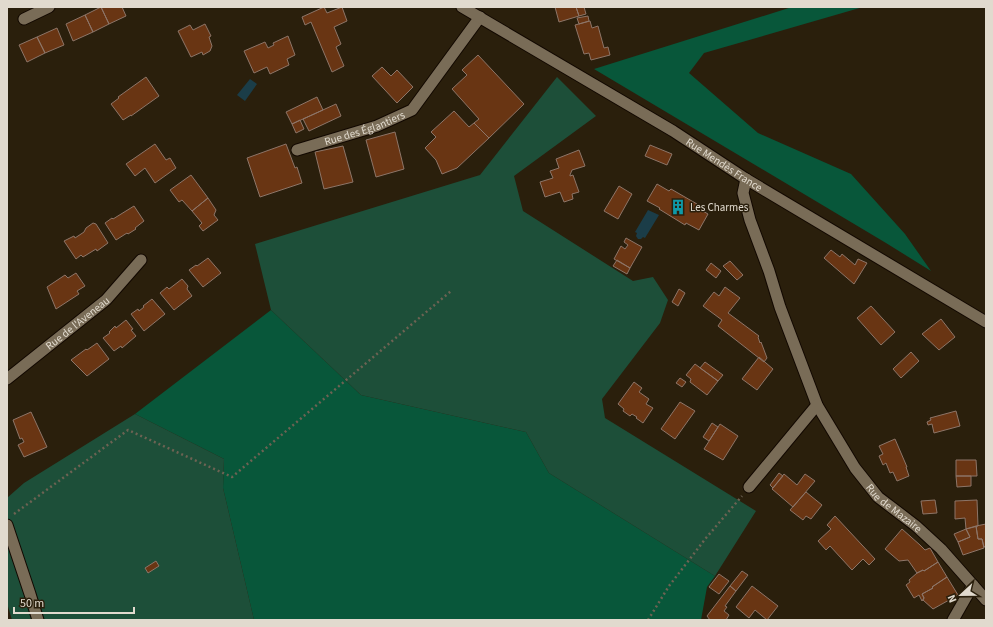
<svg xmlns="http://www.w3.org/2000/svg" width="993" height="627" font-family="'Source Sans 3',sans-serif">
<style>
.green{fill:#08573a}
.forest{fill:#1d4f39}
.water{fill:#1b3d48}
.building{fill:#693513;stroke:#8d7568}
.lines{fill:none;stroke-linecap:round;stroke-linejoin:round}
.minor-casing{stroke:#120800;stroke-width:13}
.tertiary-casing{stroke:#120800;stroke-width:13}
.path{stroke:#6d6353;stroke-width:2.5;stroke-dasharray:2 3;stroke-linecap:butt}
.minor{stroke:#796c57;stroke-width:11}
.tertiary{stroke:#796c57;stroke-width:11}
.labels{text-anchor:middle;stroke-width:3;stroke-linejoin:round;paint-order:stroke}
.street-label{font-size:11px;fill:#e1dace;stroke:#2a1f0c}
.poi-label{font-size:11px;fill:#e1dace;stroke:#2a1f0c;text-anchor:start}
</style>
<rect width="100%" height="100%" fill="#2a1f0c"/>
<!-- green -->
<path class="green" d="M792 7H863L704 53 689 73 758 133 851 174 905 234 931 271 886 243 594 69Z
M271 310 361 395 526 432 549 473 715 576 707 587 701 620H254L223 488 224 459 135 414Z"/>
<!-- forest -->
<path class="forest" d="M557 77 596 116 514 176 523 211 633 281 653 277 668 300 660 323 602 399 605 418 756 511 715 576 549 473 526 432 361 395 271 310 255 244 480 175Z
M135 414 224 459 223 488 254 620H12L7 603V498L24 483Z"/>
<!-- water -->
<path class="water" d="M250 79 257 84 245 101 237 95Z
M648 210 659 215 645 238 643 237 641 239H638L636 236 637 233 635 232Z"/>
<!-- building -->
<path class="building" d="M101 7H122L126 16 109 24Z
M101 7 109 24 93 32 85 15Z
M324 7 327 13 342 7 347 21 334 27 341 44 336 47 344 66 332 72 311 22 305 25 302 17Z
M555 7H576L579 16 559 22Z
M576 7H584L586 14 579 16Z
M85 15 93 32 73 41 66 24Z
M588 16 589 21 579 24 577 18Z
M590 21 592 28 598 26 604 48 608 47 610 55 591 60 589 53 584 54 575 25Z
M205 24 211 36 209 37 212 46 210 51 203 55 202 52 191 57 178 31 190 25 193 30Z
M57 28 64 45 45 53 37 37Z
M288 36 295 55 287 59 289 65 270 74 267 67 254 73 244 51 265 42 268 48 274 45 273 43Z
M37 37 45 53 27 62 19 45Z
M478 55 524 104 489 138 474 123 479 119 452 89 467 75 462 70Z
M382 67 391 76 397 70 413 87 397 103 372 76Z
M146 77 159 96 131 116V115L123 120 111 104 119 98 118 97Z
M317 97 323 110 292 124 286 112Z
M336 104 341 116 309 131 303 119Z
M454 111 469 127 474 123 489 138 457 168 442 174 436 160 425 148 436 137 431 132Z
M300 120 304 129 296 133 292 124Z
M395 132 404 169 376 177 366 140Z
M155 144 166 160 170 158 176 168 155 183 145 168 135 176 126 164Z
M286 144 295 168 297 167 302 183 260 197 247 158Z
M650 145 672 154 667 165 645 156Z
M343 146 353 182 324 189 315 152Z
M579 150 585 166 572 170 570 175V176L573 175 579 192 572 194 573 199 564 202 560 192 545 197 540 182 553 178 550 171 559 168 556 159Z
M191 175 208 198 192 211 182 200 179 202 170 190Z
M657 184 669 191 671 189 697 204 696 207 708 214 699 230 686 223 685 225 659 209 660 208 647 201Z
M619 186 632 194 618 219 604 211Z
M208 198 216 210 214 215 218 220 203 231 199 226 202 223 192 211Z
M134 206 144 221 135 228 136 229 128 234 127 233 116 240 105 223 112 218 113 219Z
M93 223 96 224 108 243 97 251 96 249 83 257 81 255 76 259 64 241 74 236 75 238 84 232 86 228Z
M626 238 642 247 630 268 614 259 621 246 625 249 628 245 624 242Z
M831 250 840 257 842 254 855 265 858 259 867 263 854 284 824 258Z
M208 258 221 273 203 287 189 270 196 265 197 266Z
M617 260 630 268 627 274 613 266Z
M730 261 743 275 737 280 723 266Z
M711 263 721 271 716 278 706 270Z
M76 273 85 286 77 291 79 294 56 309 47 287 65 275 68 278Z
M182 279 188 286 187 289 192 296 174 310 160 293 167 287 169 289Z
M725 287 740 298 728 313 759 336 758 337 760 343 761 342 767 358 764 362 718 326 722 320 703 306 714 292 719 296Z
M679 289 685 293 678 306 672 302Z
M152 299 165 314 144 331 131 314 138 309 139 311 144 307 143 306Z
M871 306 895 332 881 345 857 318Z
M941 319 955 337 939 350 922 334Z
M126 320 133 329 131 330 136 336 122 348 121 346 114 351 103 338 110 333 109 332 115 326 116 328Z
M97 343 109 359 87 376 71 360 86 349 87 350Z
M911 352 919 361 901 378 893 369Z
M759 357 773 369 757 390 742 379Z
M705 362 723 375 718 381 700 368Z
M695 364 718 381 707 395 690 382 691 379 686 375Z
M680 378 686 382 682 387 676 383Z
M634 382 642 388 639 392 649 399 646 404 653 408 643 423 636 418 637 417 632 414 630 416 623 411 624 409 618 404Z
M680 402 695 411 675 439 661 429Z
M956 411 960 426 934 433 932 424 928 425 927 422 931 420 930 418Z
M31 412 47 447 24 457 18 445 24 442 22 438 20 439 13 420Z
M712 423 718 427 709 441 703 437Z
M720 424 738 436 723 460 704 449Z
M895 439 907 467H906L909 476 897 481 893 472 890 473 886 463 883 465 879 456 883 454 879 446Z
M956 460H976L977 476H956Z
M779 473 783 476 773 488 770 485Z
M784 474 797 485 805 474 815 481 793 507 772 489Z
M956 476H971V486L957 487Z
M806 492 822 505 811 519 806 516 803 520 790 510Z
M935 500 937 513 923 514 921 501Z
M977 500 978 526 966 529 965 518 955 519V501Z
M835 516 875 559 869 565 863 559 852 570 830 546 826 550 818 541 831 529 827 525Z
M986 524V546L984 547 982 539H978L976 526Z
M976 526 978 539H982L984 548 963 555 958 542 970 537 966 529Z
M902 529 920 545 925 550 930 548 938 562 924 571 923 570 917 573 908 560 899 561 885 549Z
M966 529 970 537 958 542 954 534Z
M156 561 159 566 148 573 145 568Z
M938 562 947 577 932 587 933 588 922 594 924 598 922 601 919 595 914 598 906 585 910 582 909 580 917 573 923 570 924 571Z
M742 571 748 575 736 591 730 586Z
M719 574 729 581 719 594 709 587Z
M947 577 958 595 933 609 923 600 924 598 922 594 933 588 932 587Z
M730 586 736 591 725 606 727 607 724 611 729 615 726 620H710L707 616Z
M752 586 778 606 767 620 755 610 749 618 736 607Z"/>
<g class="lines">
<defs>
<g id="minor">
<path d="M24 19 49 7"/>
<path id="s1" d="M297 150 377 126 412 110 480 17"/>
<path id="s2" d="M746 179 743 193 750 220 769 271 780 307 817 405 855 468 878 497 916 526 941 549 986 600"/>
<path id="s3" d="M7 379 106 300 141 260"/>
<path d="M749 487 817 405"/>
<path d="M7 525 30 594 38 620"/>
<path d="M953 620 973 585"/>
</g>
<g id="tertiary">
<path id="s4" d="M462 7 673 131 746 179 986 322"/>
</g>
</defs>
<!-- minor casing -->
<use href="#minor" class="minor-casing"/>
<!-- tertiary casing -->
<use href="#tertiary" class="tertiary-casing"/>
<!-- path -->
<path class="path" d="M14 514 128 430 232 477 451 291
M648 620 669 586 706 538 742 496"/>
<!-- minor -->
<use href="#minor" class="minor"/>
<!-- tertiary -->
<use href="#tertiary" class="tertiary"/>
</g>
<!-- icons -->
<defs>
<symbol id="building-bare" viewBox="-9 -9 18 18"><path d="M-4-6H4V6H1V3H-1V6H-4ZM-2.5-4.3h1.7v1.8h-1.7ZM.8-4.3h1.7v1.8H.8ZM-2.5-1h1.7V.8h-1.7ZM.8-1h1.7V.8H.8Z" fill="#0f9aa8" stroke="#2a1f0c" stroke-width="2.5" paint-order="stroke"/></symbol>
</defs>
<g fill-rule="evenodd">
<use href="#building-bare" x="667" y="196" width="22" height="22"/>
</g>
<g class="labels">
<!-- street labels -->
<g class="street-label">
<text dy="4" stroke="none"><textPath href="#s1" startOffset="71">Rue des Églantiers</textPath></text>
<text dy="4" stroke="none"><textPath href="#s4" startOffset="306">Rue Mendès France</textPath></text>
<text dy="4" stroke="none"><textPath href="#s3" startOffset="90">Rue de l'Aveneau</textPath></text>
<text dy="4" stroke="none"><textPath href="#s2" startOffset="369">Rue de Mazaire</textPath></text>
</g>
<!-- poi labels -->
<g class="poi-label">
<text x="690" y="211">Les Charmes</text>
</g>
</g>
<!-- border -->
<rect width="993" height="627" fill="none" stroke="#e1dace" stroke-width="16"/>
<!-- north arrow -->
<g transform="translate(961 595) rotate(248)" stroke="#2a1f0c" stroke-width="3" paint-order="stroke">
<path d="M0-3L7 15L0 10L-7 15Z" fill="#e1dace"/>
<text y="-6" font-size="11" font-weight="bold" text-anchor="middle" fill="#e1dace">N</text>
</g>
<!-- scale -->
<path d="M14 607v6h120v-6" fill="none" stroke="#e1dace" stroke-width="2"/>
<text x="20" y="607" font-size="12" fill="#e1dace" stroke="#2a1f0c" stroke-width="3" paint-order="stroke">50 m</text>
</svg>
